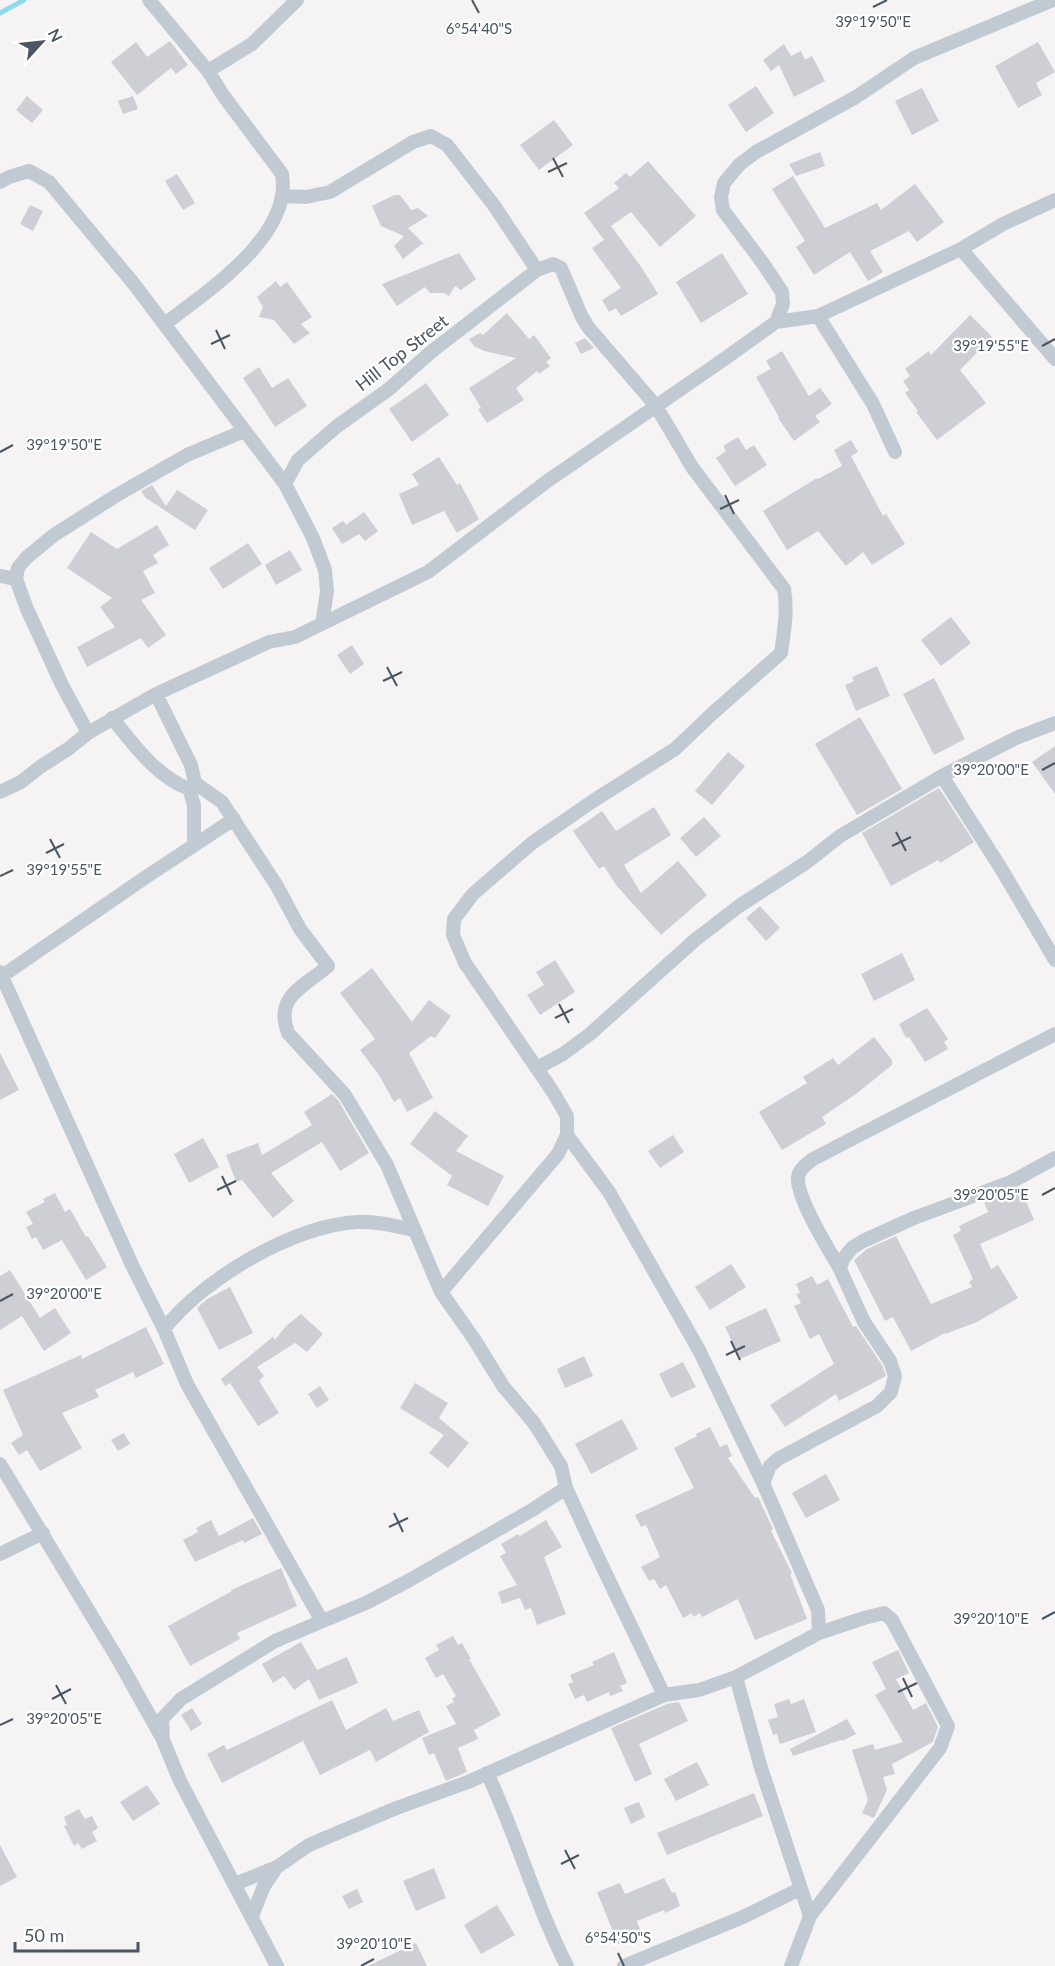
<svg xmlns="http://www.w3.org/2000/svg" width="1055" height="1966" font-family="Lato,sans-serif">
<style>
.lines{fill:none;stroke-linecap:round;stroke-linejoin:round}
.stream{stroke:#90daee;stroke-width:5}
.building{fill:#cdcfd5}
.street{stroke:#c1cad2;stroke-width:14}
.ticks{fill:none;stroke:#4a5661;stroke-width:2}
.labels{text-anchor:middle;stroke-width:4.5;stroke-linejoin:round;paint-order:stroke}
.street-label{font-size:18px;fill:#4a5661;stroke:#fff}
.ticks-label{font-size:15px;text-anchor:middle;fill:#4a5661;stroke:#fff;stroke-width:4.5;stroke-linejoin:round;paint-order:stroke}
</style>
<rect width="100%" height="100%" fill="#f5f3f3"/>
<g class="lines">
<!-- stream -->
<path class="stream" d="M0 13 24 0"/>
</g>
<!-- building -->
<path class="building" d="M170 41 188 65 176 74 171 68 137 95 111 62 136 42 147 57Z
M1038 42 1055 72 1036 83 1042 95 1018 108 995 66Z
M784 44 791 56 801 51 805 60 812 56 825 81 794 97 779 65 771 71 763 60Z
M756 86 774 113 746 132 728 105Z
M922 88 939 121 912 135 895 101Z
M27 96 43 110 32 123 16 110Z
M133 96 138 109 123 114 118 101Z
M554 120 573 145 539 170 520 145Z
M820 152 825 166 796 176 789 164Z
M648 161 696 216 660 247 631 212 611 226 642 268 658 294 621 316 616 308 609 312 602 300 621 288 592 248 604 240 584 213 619 188 614 183 626 173 630 177Z
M177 174 195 203 183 210 165 181Z
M793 176 825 228 877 203 881 210 915 184 944 222 917 242 909 231 870 251 883 272 868 281 850 252 814 275 796 247 805 241 772 189Z
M394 195H400L411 210 418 208 428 216 408 228 425 245 422 244 403 259 394 246 404 236 381 226 372 206Z
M30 205 43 211 33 231 20 224Z
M459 253 476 279 461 290 455 286 449 296 444 293H430L425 287 397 306 382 284Z
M722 253 748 294 701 323 676 282Z
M276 281 280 287 287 282 312 317 301 324 310 333 294 344 274 320 259 317 263 307 257 297Z
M507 313 529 339 534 335 551 358 546 362 550 366 539 374 537 371 516 388 524 400 487 423 478 409 481 408 469 388 516 358 484 351 474 346 469 339 480 333 483 335Z
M970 315 992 337 960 370 986 403 937 440 916 412 918 411 905 393 909 390 903 381 910 376 905 369 929 351 931 355Z
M585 338 594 348 581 354 575 343Z
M782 351 809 396 820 388 832 404 815 416 820 422 794 441 778 418 779 417 756 377 771 369 766 361Z
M259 367 272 388 288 378 307 406 275 427 243 378Z
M426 383 449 415 412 442 389 409Z
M738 437 746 450 754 445 767 465 735 486 716 458 726 451 723 446Z
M851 440 858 452 851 456 883 516 886 514 905 544 872 565 863 552 846 566 818 531 787 550 763 511 817 478 818 479 842 466 834 450Z
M439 457 457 485 460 483 479 519 457 533 444 511 412 525 399 494 419 485 412 474Z
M152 485 166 506 177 490 208 510 195 530 146 498 141 491Z
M364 512 378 531 365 541 359 534 342 544 332 528 343 521 346 525Z
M157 525 169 545 153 555 158 563 143 571 155 593 141 600 166 635 148 648 141 638 87 667 77 647 115 627 100 607 112 598 67 568 91 532 117 549Z
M248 543 262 564 223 589 209 568Z
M290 550 302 570 276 585 265 565Z
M951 617 971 643 941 666 921 640Z
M352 645 364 664 350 674 337 655Z
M877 666 890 696 856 711 845 685 854 681 852 677Z
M934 678 965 739 934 755 903 694Z
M860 717 902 789 857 815 815 744Z
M1055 746V794L1032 762Z
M728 752 745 766 712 805 695 791Z
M939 788 974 842 940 863 938 860 891 886 862 833Z
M654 807 671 835 624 865 641 893 678 861 707 895 661 935 616 885 604 866 599 869 573 831 602 811 616 831Z
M704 817 721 836 696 857 680 838Z
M760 906 780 928 766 941 746 918Z
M902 953 915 980 874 1001 861 974Z
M555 960 575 992 540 1015 527 995 544 985 536 972Z
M372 968 412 1022 429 1000 451 1016 435 1038 431 1036 409 1053 433 1098 407 1112 400 1098 394 1102 379 1075 360 1050 375 1039 340 993Z
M927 1008 948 1039 944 1042 948 1049 925 1062 909 1037 906 1038 899 1024Z
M874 1037 892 1060V1065L856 1094 822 1117 826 1124 782 1150 759 1112 807 1083 803 1077 833 1058 838 1065Z
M0 1053 19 1090 0 1100Z
M332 1094 338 1100 369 1153 340 1171 322 1142 271 1173 294 1201 273 1218 242 1180 236 1182 226 1155 258 1143 262 1155 312 1125 304 1112Z
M435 1111 468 1136 456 1151 504 1176 488 1206 447 1185 452 1176 410 1144Z
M673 1135 684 1152 660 1168 648 1151Z
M203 1138 219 1167 189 1183 174 1154Z
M1020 1187 1034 1220 980 1244 991 1269 998 1265 1018 1298 977 1322 945 1334V1333L911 1351 893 1317 885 1321 854 1260 867 1249 896 1236 931 1304 972 1287 969 1282 973 1279 953 1235 961 1231 959 1226 988 1212 984 1202Z
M55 1193 65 1212 70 1209 86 1237 88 1236 107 1267 86 1280 62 1240 43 1250 36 1237 32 1239 26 1227 33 1224 26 1212 45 1202 43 1199Z
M731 1264 746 1287 710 1310 695 1287Z
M10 1270 40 1318 55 1308 71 1333 44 1351 22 1316 0 1330V1276Z
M812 1276 817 1285 828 1279 853 1327 856 1326 882 1365 886 1376 839 1401 836 1394 785 1427 770 1405 834 1364 819 1334 810 1339 794 1306 801 1303 796 1294 800 1293 796 1284Z
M230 1287 253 1333 219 1350 197 1308 207 1299Z
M766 1308 781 1341 740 1359 725 1327Z
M301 1314 323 1334 307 1352 295 1343 257 1367 264 1376 259 1381 279 1413 258 1426 230 1383 225 1386 221 1379 273 1337 275 1340 286 1326Z
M146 1327 164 1364 136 1378 133 1372 95 1390 99 1397 62 1413 82 1448 40 1471 27 1450 19 1455 11 1443 23 1435 3 1390 81 1355 82 1359Z
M584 1356 593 1376 565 1388 557 1369Z
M683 1362 696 1387 671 1398 659 1374Z
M415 1383 448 1403 439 1418 469 1443 448 1468 429 1453 444 1435 400 1408Z
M320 1386 329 1400 317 1408 308 1394Z
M622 1419 638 1449 591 1474 575 1444Z
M710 1427 720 1447 727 1444 732 1456 728 1458 755 1498 758 1497 773 1529 771 1531 792 1573 790 1574 807 1619 755 1640 738 1599 702 1617 700 1613 693 1617 692 1613 683 1618 666 1585 660 1589 654 1579 649 1581 641 1567 660 1557 646 1525 641 1527 635 1515 694 1488 674 1448 697 1436 696 1434Z
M124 1433 130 1444 118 1451 111 1440Z
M826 1474 840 1500 806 1518 792 1493Z
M253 1518 262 1534 244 1543 243 1540 195 1562 183 1540 198 1532 196 1528 211 1520 219 1536Z
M546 1520 562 1547 544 1557 566 1614 537 1625 531 1608 525 1610 520 1598 502 1604 498 1592 517 1585 500 1556 506 1553 501 1544 518 1534 520 1536Z
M281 1568 297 1606 237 1633 240 1639 190 1666 168 1626 232 1591 231 1590Z
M453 1636 458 1645 462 1643 471 1659H469L501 1715 474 1730 478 1739 458 1748 467 1772 446 1781 434 1753 429 1755 422 1738 456 1724 446 1706 454 1702 452 1699 456 1696 443 1674 436 1678 425 1658 439 1650 436 1645Z
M301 1642 317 1670 347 1657 358 1683 319 1700 309 1679 294 1690 284 1676 273 1683 262 1664Z
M898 1650 909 1673 896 1679 913 1710 926 1703 938 1727 933 1742 892 1764 895 1774 883 1777 887 1790 874 1818 862 1813 868 1800 852 1750 873 1744 875 1750 903 1742 875 1695 886 1689 872 1662Z
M614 1652 627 1683 620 1686 623 1691 610 1696 609 1692 587 1702 584 1695 575 1699 568 1684 573 1682 570 1675 594 1665 592 1662Z
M789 1699 791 1704 804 1699 816 1732 780 1744 777 1734 773 1735 768 1720 778 1717 774 1704Z
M332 1700 346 1730 386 1708 393 1721 419 1710 429 1732 376 1762 370 1750 320 1775 303 1741 222 1783 207 1754 224 1745 227 1750Z
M679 1702 688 1721 639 1744 652 1774 635 1782 611 1728 667 1704Z
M192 1708 202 1724 191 1731 181 1715Z
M847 1719 856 1734 842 1741 841 1740 793 1756 790 1749Z
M697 1762 709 1785 676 1801 664 1779Z
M147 1785 160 1804 133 1821 120 1802Z
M754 1793 763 1816 667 1855 657 1833Z
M639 1802 645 1817 631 1824 624 1808Z
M79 1809 85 1819 92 1816 98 1828 92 1832 97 1841 82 1849 78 1843 74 1846 64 1826 67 1825 64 1817Z
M0 1845 17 1877 0 1886Z
M434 1868 446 1898 416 1911 403 1881Z
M664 1878 672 1893 675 1892 680 1906 665 1913 664 1910 637 1921 642 1935 618 1944 597 1892 620 1883 625 1894Z
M357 1889 363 1902 349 1909 342 1896Z
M497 1905 515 1935 481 1954 464 1925Z
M416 1943 427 1966H368Z"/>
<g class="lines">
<!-- street -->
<path class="street" d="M149 0 208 71 223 95 282 174C293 236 207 291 165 324
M208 71 252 44 297 0
M0 182 9 177 29 171 49 182 134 284 285 484 313 538 325 570 327 591 322 624
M283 196 306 197 330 192 413 142 431 136 447 145 493 204 537 270
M961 249 1055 359
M818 316 873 404 895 452
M776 322 783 304 782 292 762 262 723 210 721 197 724 183 739 165 756 152 856 97 914 58 1053 0
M285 484 298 460 336 427 389 389 431 352 537 270 553 264 561 268 581 315 588 327 656 406 692 467 784 589C788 611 784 631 781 653L714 712 675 749 593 801 532 843 473 894 454 919 453 935 465 963 553 1092 567 1116V1135L558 1154 441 1292
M0 576 16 579
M156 694 191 765 195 783 222 802 277 886 300 929 328 966C304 987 274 996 288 1033L345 1095 387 1165 441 1292 474 1339 503 1386 534 1423 561 1466 566 1488 595 1551 664 1695
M112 718C134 745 156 776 189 789L195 783
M88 733 62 685 27 609 16 579 18 568 26 558 54 535 117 495 187 455 244 431
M942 776 1002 870 1055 960
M189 789 194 805V845
M0 792 21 782 40 767 68 749 88 733 156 694 269 642 295 637 428 572 546 482 720 362 776 322 818 316 961 249 1003 224 1055 200
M0 972 132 1265 164 1329 187 1384 322 1621
M2 976 146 877 234 819
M537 1068 563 1054 590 1034 695 940 739 906 807 862 840 836 942 776 1016 738 1055 723
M840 1269C829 1250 796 1197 798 1177 799 1169 807 1164 813 1159L1055 1034
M164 1329C203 1279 294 1225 358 1222 377 1221 395 1226 413 1230
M0 1464 119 1661 161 1736
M763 1483 770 1466 778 1459 877 1406 891 1392 895 1376 890 1361 864 1322 840 1269 843 1259 852 1248 863 1241 914 1218 1011 1182 1055 1158
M0 1554 43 1533
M736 1677 761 1768 810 1916
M487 1773C517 1836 535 1904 567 1966
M235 1884 277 1867 309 1845 394 1809 468 1782 664 1695 699 1690 736 1677 819 1633 818 1610 763 1483 699 1350 609 1192 567 1135
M252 1916 264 1886 276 1868
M277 1966 180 1781 163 1740 162 1719 181 1699 275 1641 368 1602 408 1581 532 1510 566 1488
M624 1966 743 1917 800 1889
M791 1966 810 1916 940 1748 948 1726 892 1620 884 1613 864 1618 819 1633"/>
</g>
<!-- ticks -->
<path class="ticks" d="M472 0 479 13M873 7 887 0M553 158 563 177M548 172 567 163M216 330 225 349M211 344 230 335M1042 346 1055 339M0 452 13 445M725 495 734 514M720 509 739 500M387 667 397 686M383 681 402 672M1042 770 1055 763M896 832 906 851M50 839 60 858M892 846 911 837M46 853 64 844M0 876 13 870M559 1004 569 1023M555 1018 573 1009M222 1176 231 1195M217 1190 236 1181M1042 1195 1055 1188M0 1301 13 1294M731 1341 740 1360M726 1355 745 1346M394 1513 403 1532M389 1527 408 1518M1042 1619 1055 1612M903 1678 912 1697M56 1685 66 1704M898 1692 917 1683M52 1699 71 1689M0 1725 13 1719M565 1850 575 1869M561 1864 579 1855M618 1953 624 1966M361 1966 374 1959"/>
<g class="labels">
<!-- street labels -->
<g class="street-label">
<text transform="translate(402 353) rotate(-38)" y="6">Hill Top Street</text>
</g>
</g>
<g class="ticks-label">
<text x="873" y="27">39°19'50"E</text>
<text x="479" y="34">6°54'40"S</text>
<text x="991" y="351">39°19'55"E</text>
<text x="64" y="450">39°19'50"E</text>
<text x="991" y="775">39°20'00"E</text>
<text x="64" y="875">39°19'55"E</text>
<text x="991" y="1200">39°20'05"E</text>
<text x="64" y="1299">39°20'00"E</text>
<text x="991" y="1624">39°20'10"E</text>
<text x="64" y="1724">39°20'05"E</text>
<text x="618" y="1943">6°54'50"S</text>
<text x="374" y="1949">39°20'10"E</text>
</g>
<!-- north arrow -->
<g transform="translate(42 42) rotate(63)" stroke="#ffffff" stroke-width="4.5" paint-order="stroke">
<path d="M0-4.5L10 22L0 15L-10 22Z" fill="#4a5661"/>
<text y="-9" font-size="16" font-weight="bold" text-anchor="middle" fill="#4a5661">N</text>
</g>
<!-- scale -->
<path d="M15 1942v9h123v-9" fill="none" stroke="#4a5661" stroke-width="3"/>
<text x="24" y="1942" font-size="18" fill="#4a5661" stroke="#ffffff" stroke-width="4.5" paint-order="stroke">50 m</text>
</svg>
